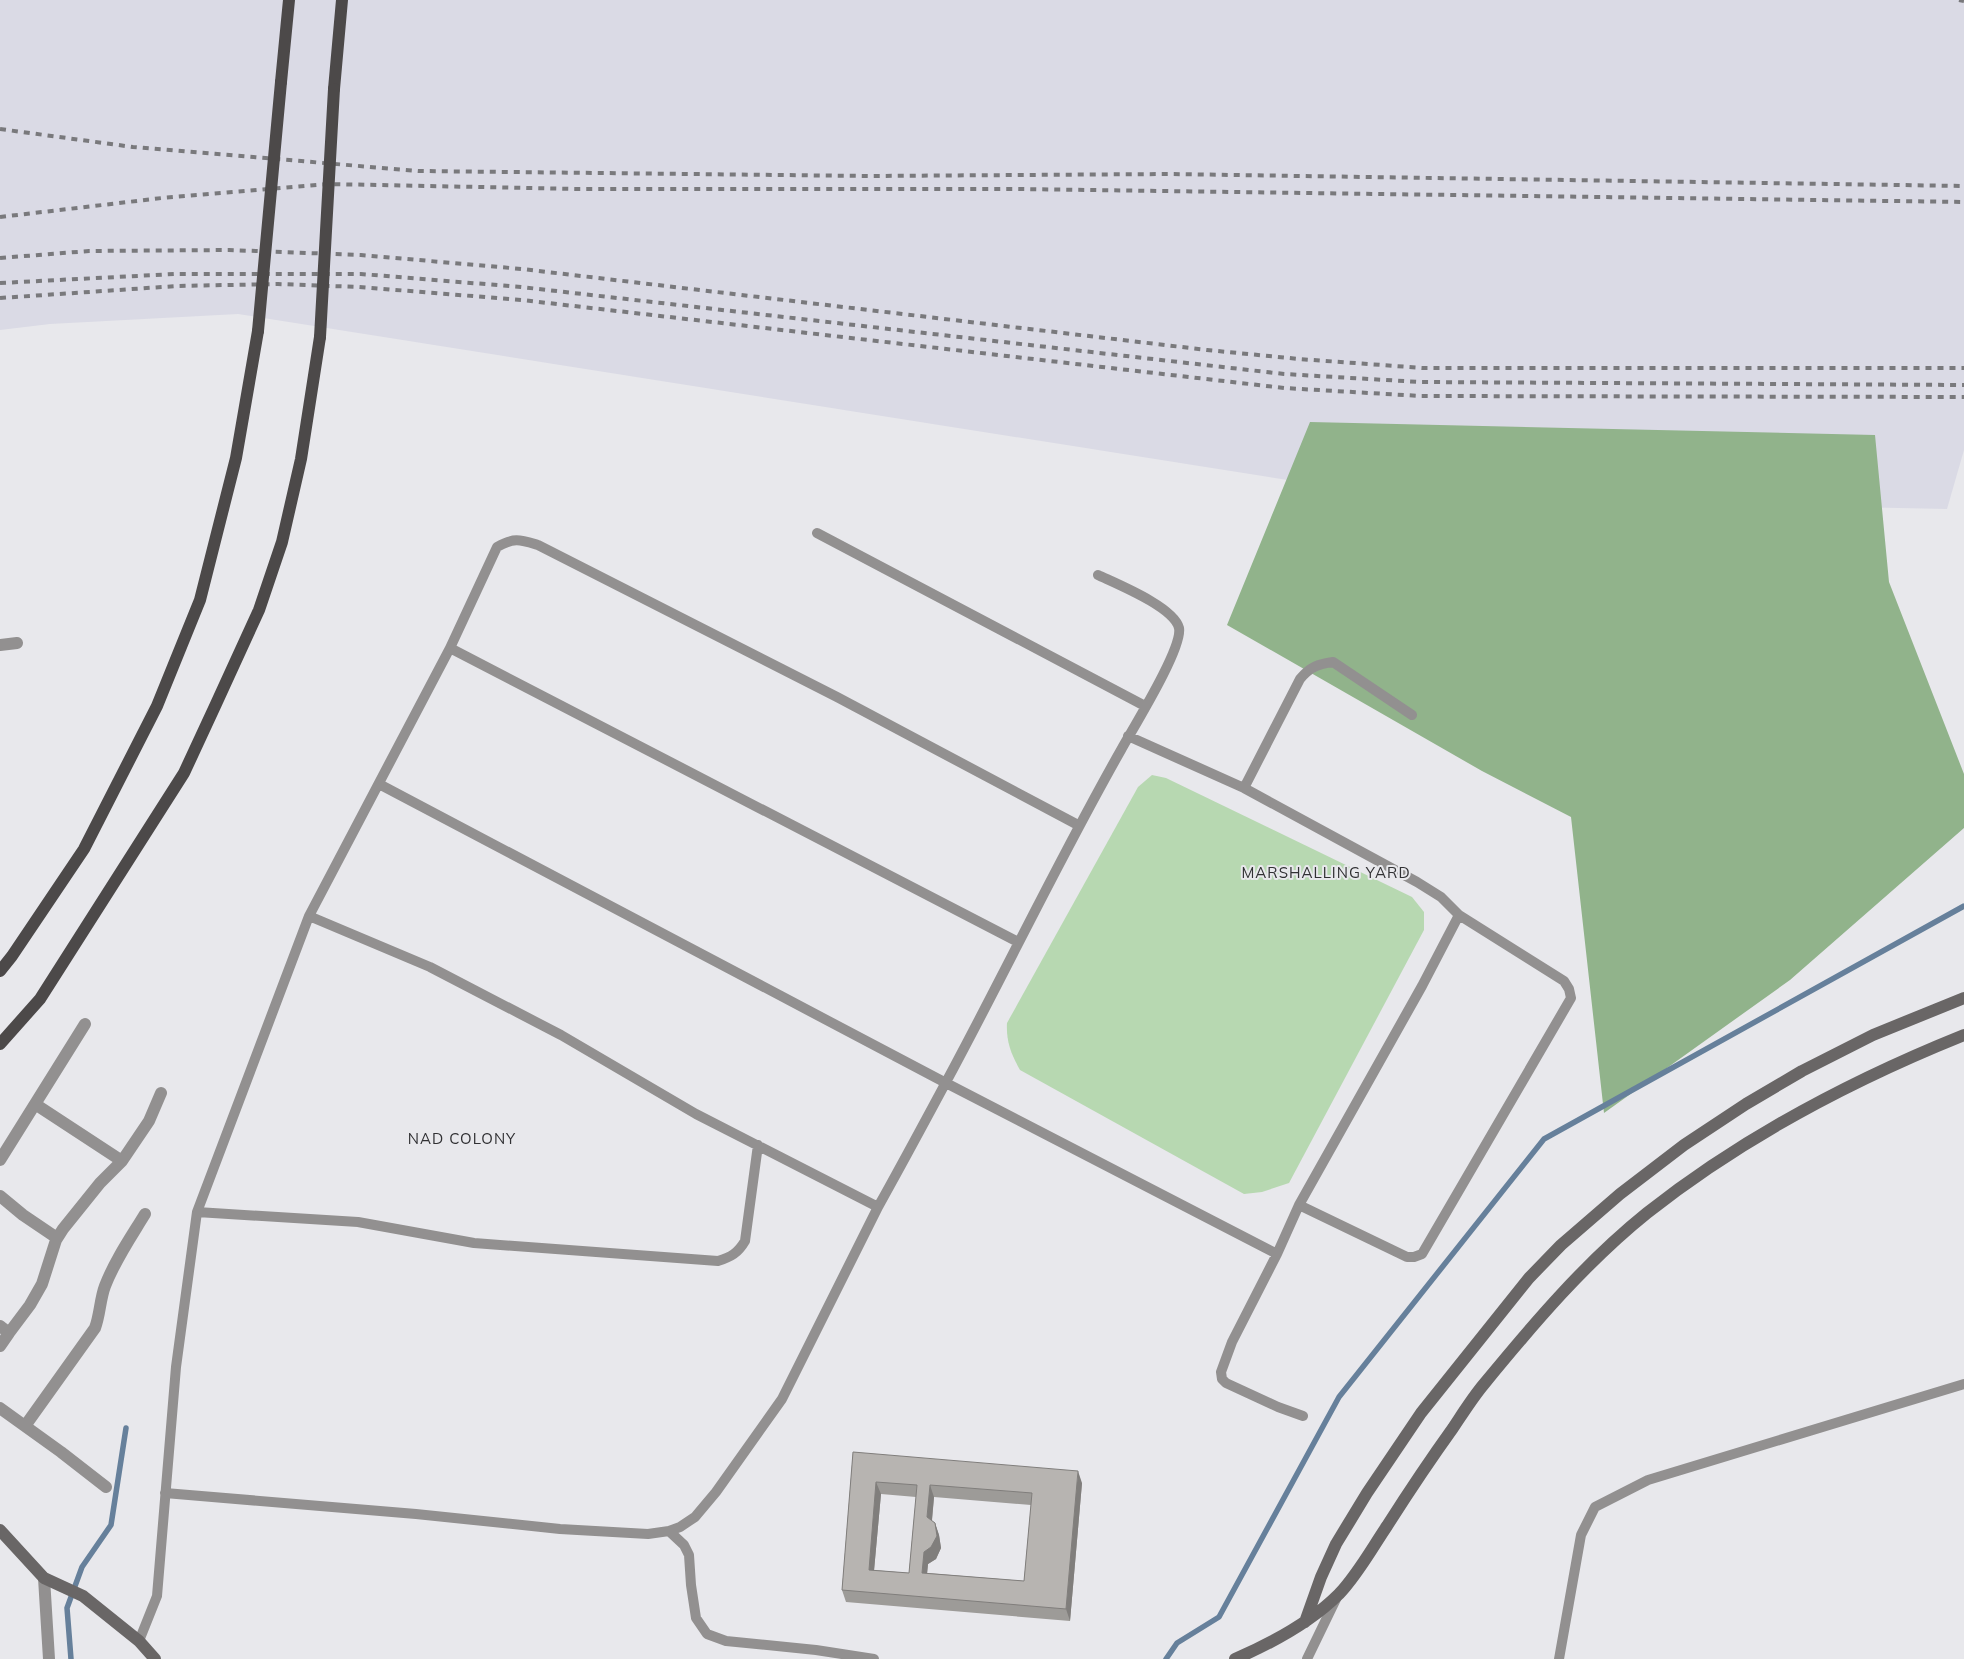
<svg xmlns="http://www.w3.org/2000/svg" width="1964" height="1659" font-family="Mulish,sans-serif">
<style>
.built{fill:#dadae5}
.green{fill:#b7d8b1}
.forest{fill:#91b38b}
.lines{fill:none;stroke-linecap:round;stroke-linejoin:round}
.stream{stroke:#66809b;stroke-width:5.5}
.lane{stroke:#929090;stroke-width:10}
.street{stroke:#929090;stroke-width:12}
.secondary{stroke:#696666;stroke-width:12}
.primary{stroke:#4c4949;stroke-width:12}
.rail{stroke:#79797c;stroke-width:4;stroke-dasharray:6 6;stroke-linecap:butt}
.primary-bridge{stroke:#4c4949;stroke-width:12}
.wall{fill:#9d9b98;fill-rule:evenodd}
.shaded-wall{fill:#807e7c}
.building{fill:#b7b4b1;stroke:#807e7c;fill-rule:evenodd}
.labels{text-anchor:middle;stroke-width:4;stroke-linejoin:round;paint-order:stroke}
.neighbourhood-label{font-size:15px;letter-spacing:1px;fill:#313134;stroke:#e8e8ec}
</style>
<rect width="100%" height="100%" fill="#e8e8ec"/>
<!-- built -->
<path class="built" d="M0 0H1964V450L1947 509 1401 498 238 314 50 324 0 330Z"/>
<!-- green -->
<path class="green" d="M1152 775 1166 778 1412 897 1424 912V930L1289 1183 1262 1192 1244 1194 1020 1070C1011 1054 1006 1041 1007 1023L1138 787Z"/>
<!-- forest -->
<path class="forest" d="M1310 422 1875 435 1889 582 1964 774V828L1790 980 1604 1113 1571 817 1482 771 1227 625Z"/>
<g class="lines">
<!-- stream -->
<path class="stream" d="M71 1659 67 1608 82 1567 111 1525 126 1428
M1166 1659 1177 1643 1219 1617 1339 1397 1544 1139 1964 906"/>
<!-- lane -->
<path class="lane" d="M817 533 1145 706
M450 648 1018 942
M1128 736 1244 788 1417 882 1441 897 1459 915 1422 986 1299 1205 1277 1254 1232 1342 1221 1372 1222 1379 1226 1383 1278 1407 1303 1416
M379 784 946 1083 1277 1254
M1244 788 1300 679C1310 667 1318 664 1333 662L1412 715
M309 916 450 648 497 547C514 537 521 540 538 545L837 697 1078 825
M1299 1205 1407 1257H1414L1422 1254 1571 998 1569 989 1564 981 1459 915
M197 1212 358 1222 474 1243 718 1261C731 1257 738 1253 745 1241L758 1145
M165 1493 416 1514 560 1529 648 1534 669 1531 680 1527 695 1517 716 1492 782 1399 878 1207
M669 1531 684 1545 689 1555 691 1585 696 1618 707 1634 726 1641 816 1650 874 1659
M139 1641 157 1596 176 1367 197 1212 309 916 430 967 561 1035 696 1114 878 1207C901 1166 923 1125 945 1084 1005 973 1059 859 1121 750 1133 728 1183 648 1179 628 1174 607 1117 584 1098 575
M1307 1659 1336 1599
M1559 1659 1581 1535 1595 1507 1648 1480 1964 1384"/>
<!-- street -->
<path class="street" d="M0 645 17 643
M35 1104 122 1161
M0 1160 85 1024
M0 1196 23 1215 57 1238
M0 1326 9 1333 0 1346
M9 1333 30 1305 42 1284 56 1240 63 1229 100 1183 122 1161 149 1121 161 1093
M0 1408 61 1452 106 1487
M25 1426 95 1328C100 1315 100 1299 105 1286 115 1260 131 1237 145 1214
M44 1578 49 1659"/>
<!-- secondary -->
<path class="secondary" d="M0 1530 44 1578 83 1596 139 1641 155 1659
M1305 1622 1321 1577 1336 1544 1367 1493 1421 1413 1529 1278 1561 1245 1620 1194 1684 1145 1746 1104 1802 1071 1873 1035 1964 998
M1235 1659C1272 1643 1310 1623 1339 1594 1358 1574 1372 1548 1387 1526 1408 1493 1430 1460 1453 1428 1463 1413 1473 1397 1484 1384 1534 1323 1586 1262 1647 1213 1742 1138 1852 1080 1964 1035"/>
<!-- primary -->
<path class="primary" d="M281 82 289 0
M334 89 342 0
M0 971 12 956 84 849 157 706 200 600 236 458 258 331
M0 1044 40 999 184 773 216 704 259 610 282 542 301 459 320 337"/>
<!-- rail -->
<path class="rail" d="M1959 0 1964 1
M0 129 133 147 419 171 870 176 1169 174 1964 186
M0 217 162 198 327 184 580 189H1016L1964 202
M0 258 89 251 229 250 361 255 522 269 1207 350 1299 359 1423 368H1964
M0 283 175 274H361L521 287 1284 374 1420 382 1964 385
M0 298 177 286 278 284 359 287 522 300 1284 388 1421 396 1964 397"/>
<!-- primary-bridge -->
<path class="primary-bridge" d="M258 331 281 82
M320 337 334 89"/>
</g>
<!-- wall -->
<path class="wall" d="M853 1452 1082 1483 1070 1621 846 1602 842 1590ZM881 1494 916 1497 909 1573 874 1570ZM934 1497 1031 1505 1024 1581 927 1573 928 1564 936 1559 941 1548 939 1535 935 1523 932 1521Z"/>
<!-- shaded-wall -->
<path class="shaded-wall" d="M1078 1471 1082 1483 1070 1621 1066 1609Z
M876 1482 881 1494 873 1582 869 1570Z
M930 1485 934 1497 931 1529 927 1517Z
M935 1523 939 1535 941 1548 936 1559 928 1564 926 1585 922 1573 924 1552Z"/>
<!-- building -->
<path class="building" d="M853 1452 1078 1471 1066 1609 842 1590ZM876 1482 917 1485 909 1573 869 1570ZM930 1485 1032 1493 1024 1581 922 1573 924 1552 931 1547 937 1536 935 1523 927 1517Z"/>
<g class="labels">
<!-- neighbourhood labels -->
<g class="neighbourhood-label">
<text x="1326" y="878">MARSHALLING YARD</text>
<text x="462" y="1144">NAD COLONY</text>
</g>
</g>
</svg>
